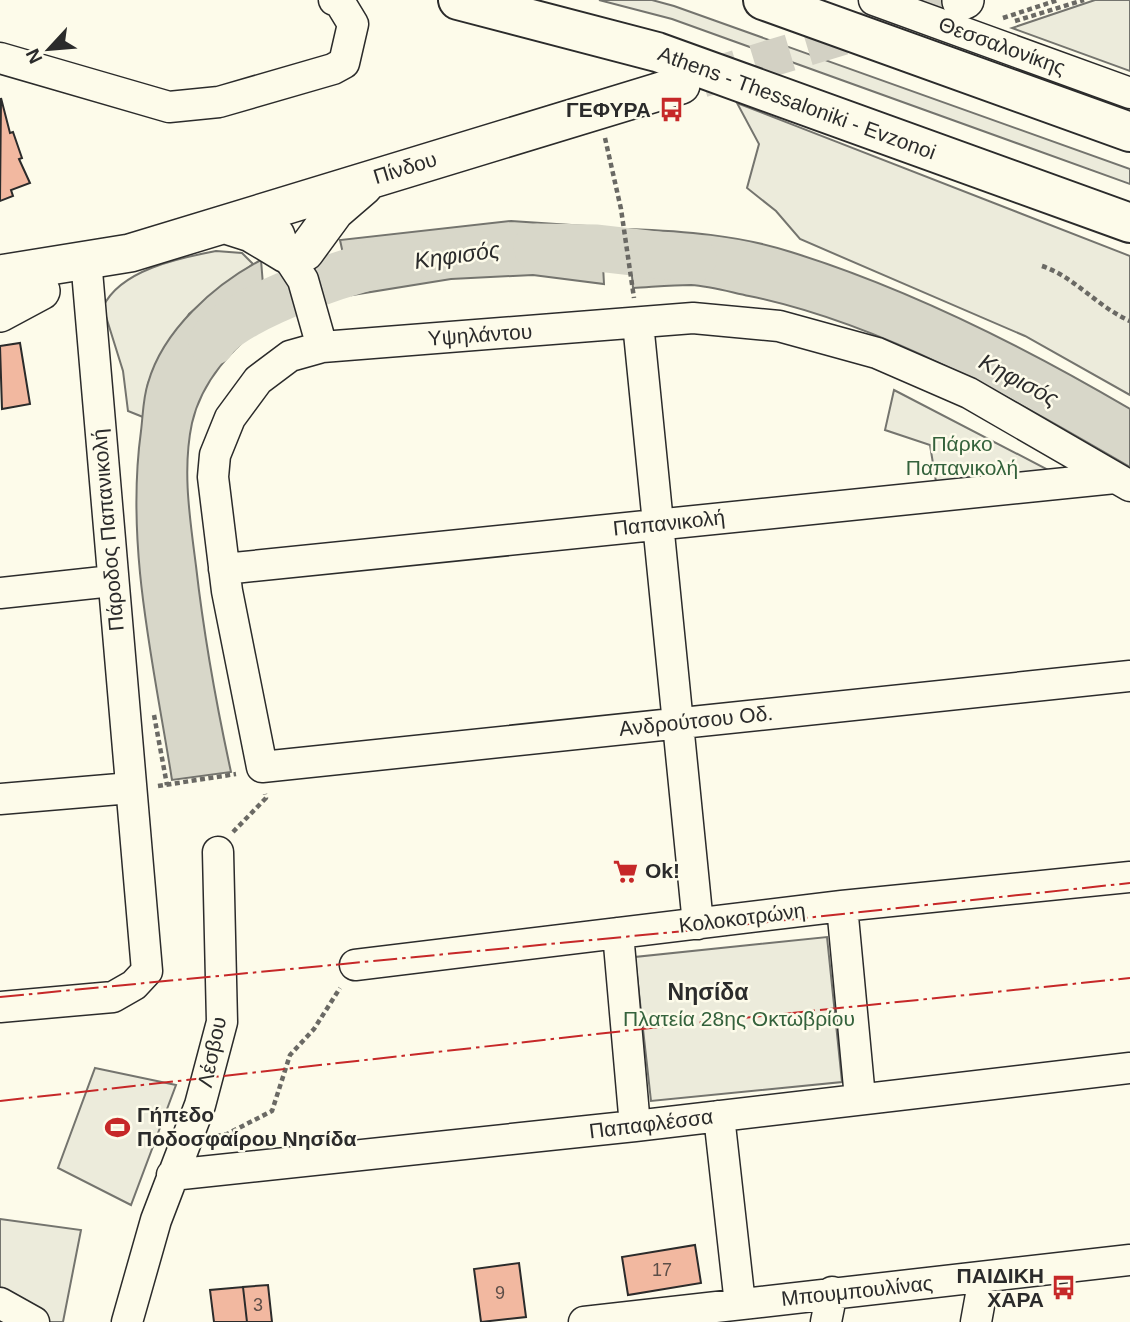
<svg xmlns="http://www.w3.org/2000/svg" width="1130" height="1322" font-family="Arial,sans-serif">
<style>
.green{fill:#ecebdb;stroke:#74746e;stroke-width:2}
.water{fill:#d8d7c9;stroke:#74746e;stroke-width:2}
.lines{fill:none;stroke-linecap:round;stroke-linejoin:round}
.river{stroke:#d8d7c9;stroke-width:47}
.building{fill:#f2b8a0;stroke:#2b2b2b;stroke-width:2}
.major-tunnel{stroke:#d3d1c4;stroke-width:37;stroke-dasharray:37 18;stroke-linecap:butt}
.minor-casing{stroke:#2b2b2b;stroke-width:33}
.major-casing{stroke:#2b2b2b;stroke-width:40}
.highway-casing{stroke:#2b2b2b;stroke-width:42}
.path{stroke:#6a6964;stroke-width:4.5;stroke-dasharray:5 3.5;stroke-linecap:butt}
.minor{stroke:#fdfbea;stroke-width:30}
.major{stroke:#fdfbea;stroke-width:37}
.highway{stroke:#fdfbea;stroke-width:38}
.power{stroke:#c62828;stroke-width:2;stroke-dasharray:24 5 3.5 5;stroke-linecap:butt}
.labels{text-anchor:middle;stroke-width:5;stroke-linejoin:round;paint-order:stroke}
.number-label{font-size:18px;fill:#5d4e48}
.street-label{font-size:21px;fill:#2b2b2b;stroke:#fdfbea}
.poi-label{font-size:21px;font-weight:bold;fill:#2b2b2b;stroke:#fdfbea;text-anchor:end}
.park-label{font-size:21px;fill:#34623c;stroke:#fdfbea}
.water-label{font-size:23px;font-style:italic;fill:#2b2b2b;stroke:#fdfbea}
.neighbourhood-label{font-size:23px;font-weight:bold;fill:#2b2b2b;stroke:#fdfbea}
</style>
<rect width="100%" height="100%" fill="#fdfbea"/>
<!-- green -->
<path class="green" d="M599 0H652L674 6 1130 169V184L672 19Z
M1095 0H1130V71L1012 28Z
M737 103 1130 256V395L1025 336 800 239 776 211 747 188 759 144Z
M216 251 242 253 253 264 189 314 148 383 143 417 128 411 123 371 103 307C120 270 179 258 216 251Z
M894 390 1058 475 937 488 930 445 885 430Z
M827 937 842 1082 651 1101 635 957Z
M95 1068 176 1085 131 1205 58 1168Z
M0 1219 81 1230 63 1322H0Z"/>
<!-- water -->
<path class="water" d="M511 221 601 227 604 284 533 275 451 279 352 295 340 240Z
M628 229C683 231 739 235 791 252 910 289 1023 346 1130 409V467C1011 398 884 324 749 296 730 292 710 286 691 285 672 285 652 287 633 288Z
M261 260 266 322C232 349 202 380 192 423 182 470 190 519 196 566 204 636 216 703 231 772L172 780C154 666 125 547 141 431 143 415 143 398 148 383 163 330 214 285 261 260Z"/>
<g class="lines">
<!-- river -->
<path class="river" d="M537 247 597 248 693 259
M212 342C234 306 368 262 411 258"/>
</g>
<!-- building -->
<path class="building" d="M1 98 10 133 13 132 22 158 19 159 30 183 11 190 13 196 0 201Z
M20 343 30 404 2 409 0 346Z
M695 1245 701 1283 628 1295 622 1257Z
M519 1263 526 1317 481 1322 474 1269Z
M268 1285 272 1322H247L243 1287Z
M243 1287 247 1322H214L210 1290Z"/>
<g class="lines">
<!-- major-tunnel -->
<path class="major-tunnel" d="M702 79 961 1"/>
<defs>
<path id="minor" d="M874 0 1130 93
M0 58 169 107 219 102 333 69 344 63 353 24 339 1 334 0
M279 234 286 254 303 280 322 347
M638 323 698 924
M1130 486 969 393 877 353 779 326 693 318 322 347 290 356 258 380 230 418 215 455 213 477 227 591 262 767 1130 676
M224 569 1115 478
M0 593 112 581
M0 799 131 788
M842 906 860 1098
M618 933 635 1126
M355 965 842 906 1130 877
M0 1007 113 997 134 985 147 971 87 271
M719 1116 740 1304
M172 1175 635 1126 1130 1068
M0 1303 34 1322
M127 1322 156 1220 200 1105 222 1022 218 852
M584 1322 1130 1260
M826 1322 832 1292
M976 1322 984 1278"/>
<path id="major" d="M961 1 965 0
M226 225 251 233 286 254
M305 252 335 211 364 186
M0 274 130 253 681 85
M0 313 41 291"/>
<path id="highway" d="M458 0 657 52 1130 223
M763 0 1130 132"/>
</defs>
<!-- minor casing -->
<use href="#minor" class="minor-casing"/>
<!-- major casing -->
<use href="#major" class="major-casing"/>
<!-- highway casing -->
<use href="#highway" class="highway-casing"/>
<!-- path -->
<path class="path" d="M1003 18 1058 0
M1015 21 1084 0
M605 138 621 209 634 298
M1042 266C1075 277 1096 306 1130 321
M154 715 167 785
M158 786 236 774
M233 832 266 798 265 794
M216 1136 227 1134 272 1111 290 1055 314 1029 340 988"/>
<!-- minor -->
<use href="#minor" class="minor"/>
<!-- major -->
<use href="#major" class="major"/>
<!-- highway -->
<use href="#highway" class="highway"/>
<!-- power -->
<path class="power" d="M0 997 685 931 1130 883
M0 1101 695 1023 1130 978"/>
</g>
<!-- icons -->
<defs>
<symbol id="bus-bare" viewBox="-9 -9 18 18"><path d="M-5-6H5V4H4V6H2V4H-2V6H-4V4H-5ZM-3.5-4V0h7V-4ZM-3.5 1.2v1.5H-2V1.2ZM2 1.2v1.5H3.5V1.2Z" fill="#c62828" stroke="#fdfbea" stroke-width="2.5" paint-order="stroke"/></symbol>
<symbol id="supermarket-bare" viewBox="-9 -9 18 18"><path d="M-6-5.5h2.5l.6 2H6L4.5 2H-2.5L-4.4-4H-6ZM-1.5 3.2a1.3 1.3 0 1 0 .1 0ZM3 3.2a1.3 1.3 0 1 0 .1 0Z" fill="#c62828" stroke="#fdfbea" stroke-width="2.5" paint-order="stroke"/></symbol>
<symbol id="stadium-bare" viewBox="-9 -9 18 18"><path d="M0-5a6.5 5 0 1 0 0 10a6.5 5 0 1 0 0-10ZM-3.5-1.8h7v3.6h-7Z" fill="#c62828" stroke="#fdfbea" stroke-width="2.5" paint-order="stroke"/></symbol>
</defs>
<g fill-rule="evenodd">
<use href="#bus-bare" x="654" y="92" width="35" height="35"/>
<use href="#supermarket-bare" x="608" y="854" width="35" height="35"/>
<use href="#stadium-bare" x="100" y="1110" width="35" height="35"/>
<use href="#bus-bare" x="1046" y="1270" width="35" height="35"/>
</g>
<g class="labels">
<!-- number labels -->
<g class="number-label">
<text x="662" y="1276">17</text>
<text x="500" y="1299">9</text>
<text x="258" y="1311">3</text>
</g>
<!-- street labels -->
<g class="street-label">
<text transform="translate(1002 46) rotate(20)" y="7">Θεσσαλονίκης</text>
<text transform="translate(797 103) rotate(20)" y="7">Athens - Thessaloniki - Evzonoi</text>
<text transform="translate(405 168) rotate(-17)" y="7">Πίνδου</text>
<text transform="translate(480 335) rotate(-4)" y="7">Υψηλάντου</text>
<text transform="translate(669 523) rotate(-6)" y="7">Παπανικολή</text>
<text transform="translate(108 530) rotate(-95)" y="7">Πάροδος Παπανικολή</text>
<text transform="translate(696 721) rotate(-6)" y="7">Ανδρούτσου Οδ.</text>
<text transform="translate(742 918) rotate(-7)" y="7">Κολοκοτρώνη</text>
<text transform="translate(212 1052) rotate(-78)" y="7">Λέσβου</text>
<text transform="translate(651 1124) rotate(-7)" y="7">Παπαφλέσσα</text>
<text transform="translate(857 1291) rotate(-6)" y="7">Μπουμπουλίνας</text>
</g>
<!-- poi labels -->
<g class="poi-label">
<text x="651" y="117">ΓΕΦΥΡΑ</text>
<text x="645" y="878" text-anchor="start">Ok!</text>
<text x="137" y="1122" text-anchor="start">Γήπεδο<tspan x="137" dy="24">Ποδοσφαίρου Νησίδα</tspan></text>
<text x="1044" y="1283">ΠΑΙΔΙΚΗ<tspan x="1044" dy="24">ΧΑΡΑ</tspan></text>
</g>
<!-- park labels -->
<g class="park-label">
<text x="962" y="451">Πάρκο<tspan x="962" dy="24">Παπανικολή</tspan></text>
<text x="739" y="1026">Πλατεία 28ης Οκτωβρίου</text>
</g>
<!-- water labels -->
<g class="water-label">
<text transform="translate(457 255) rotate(-8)" y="8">Κηφισός</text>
<text transform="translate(1019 380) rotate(28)" y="8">Κηφισός</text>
</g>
<!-- neighbourhood labels -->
<g class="neighbourhood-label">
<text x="708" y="1000">Νησίδα</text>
</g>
</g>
<!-- north arrow -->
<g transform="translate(49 49) rotate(244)" stroke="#fdfbea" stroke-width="5" paint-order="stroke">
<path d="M0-5L12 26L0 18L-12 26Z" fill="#2b2b2b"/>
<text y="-10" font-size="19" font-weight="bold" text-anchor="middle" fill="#2b2b2b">N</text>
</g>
</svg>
